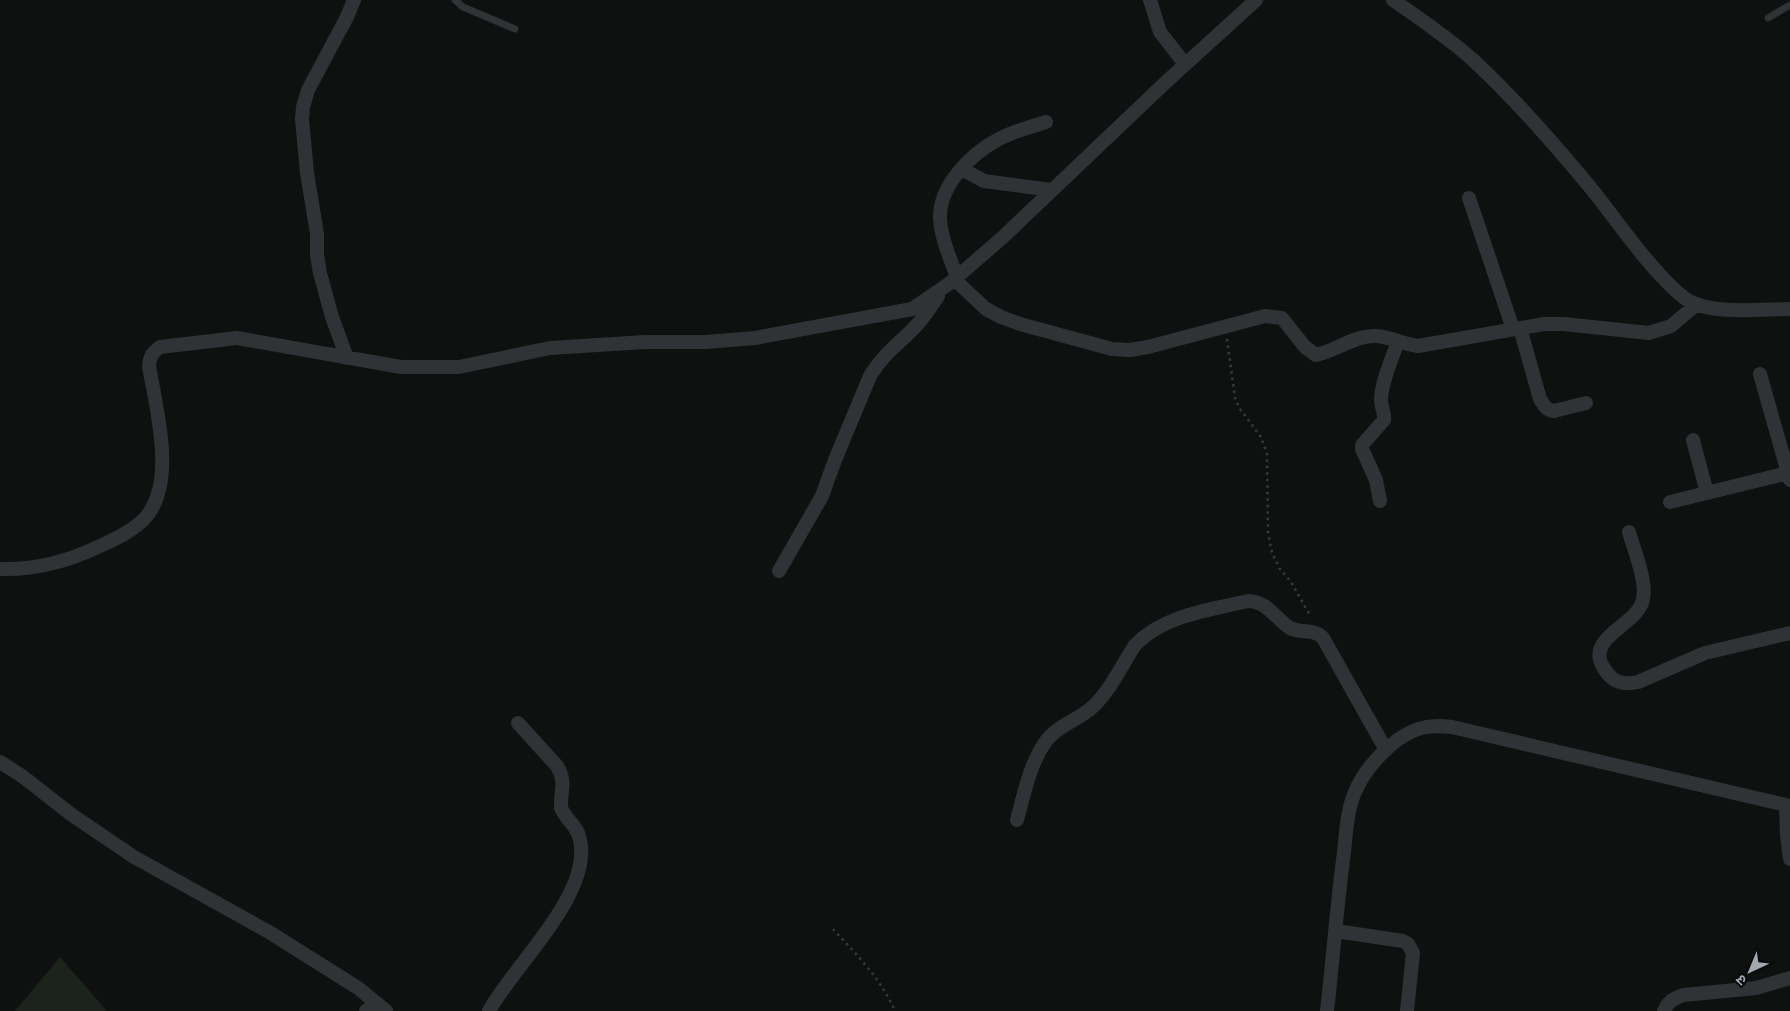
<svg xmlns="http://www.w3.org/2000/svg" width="1790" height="1011" font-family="'Asap Condensed','Noto Sans Devanagari',sans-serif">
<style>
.green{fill:#1c231c}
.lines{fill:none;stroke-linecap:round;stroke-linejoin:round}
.path{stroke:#37393c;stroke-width:2.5;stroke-dasharray:2.5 4;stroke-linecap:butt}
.service{stroke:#313235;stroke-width:7}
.minor{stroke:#313235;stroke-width:14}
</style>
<rect width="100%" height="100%" fill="#0f1010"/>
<!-- green -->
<path class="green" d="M60 957 107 1011H15Z"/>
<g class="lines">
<!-- path -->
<path class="path" d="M1227 339 1235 398 1240 409 1261 437 1267 454 1268 532 1272 553 1280 569 1291 582 1311 617
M833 929C856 954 881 979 895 1011"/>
<!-- service -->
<path class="service" d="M455 0 463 7 515 29
M1768 18 1790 5"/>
<!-- minor -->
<path class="minor" d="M1150 0 1160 32 1185 64
M1393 0C1419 18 1447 37 1472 59 1512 96 1550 139 1585 181 1612 213 1634 248 1663 278 1671 286 1679 295 1689 301 1715 315 1761 309 1790 309
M962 169 984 181 1052 190
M1469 198 1513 329
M957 277C950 258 941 238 940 218 939 185 972 153 999 139 1014 131 1031 127 1046 122
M954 279 986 309 1001 317 1020 324 1112 349 1130 350 1148 347 1265 316 1282 318 1305 347 1316 355C1335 351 1352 337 1372 336 1388 335 1402 344 1418 346L1544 324H1564L1649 333 1671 326 1697 304
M1520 328 1540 399C1544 405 1546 410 1554 411L1586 403
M347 358 332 317 320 273 317 255V234L307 173 302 119 303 107 308 90 347 17 354 0
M1760 374 1790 480
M1693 440 1707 493
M1380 501 1376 480 1362 449V445L1384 420C1385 413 1381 407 1381 400 1381 383 1392 358 1398 342
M1670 502 1788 473
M1629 532C1634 550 1647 581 1643 599 1639 624 1590 635 1601 663 1604 669 1607 674 1612 678 1619 684 1629 684 1638 682L1705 653 1790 633
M0 569C34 570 69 561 100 546 115 539 133 531 145 518 177 483 156 408 149 366 150 356 152 353 160 347L237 338 401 367H459L550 348 645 342H706L755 338 912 309 950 283 1003 237 1166 82 1256 0
M779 571 822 496 835 460 870 376C882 356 896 346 912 330 923 320 930 308 938 296
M0 762 22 776 72 815 134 857 269 932 358 988 386 1011
M1786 805 1787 836 1790 859
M1017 820C1024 794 1030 763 1046 741 1056 727 1075 721 1089 710 1108 695 1122 665 1135 645 1164 615 1209 610 1248 601 1267 601 1276 619 1290 628 1301 634 1314 628 1323 638L1386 750
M1336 931 1403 941 1408 944 1413 953 1407 1011
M366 1011 377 1003
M489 1011C514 965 592 895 580 840 578 826 566 820 561 808 560 791 567 782 557 766L518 723
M1327 1011C1333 958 1337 905 1344 852 1346 833 1347 810 1355 792 1365 768 1392 738 1418 729 1429 725 1441 726 1452 727L1790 806
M1664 1011C1668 1001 1674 998 1684 995L1756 988 1790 978"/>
</g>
<!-- north arrow -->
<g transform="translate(1750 971) rotate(224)" stroke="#0a0b0b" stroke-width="4" paint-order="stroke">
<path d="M0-4L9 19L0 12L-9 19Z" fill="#a2a8b0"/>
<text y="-8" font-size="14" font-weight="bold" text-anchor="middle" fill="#a2a8b0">उ</text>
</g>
</svg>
